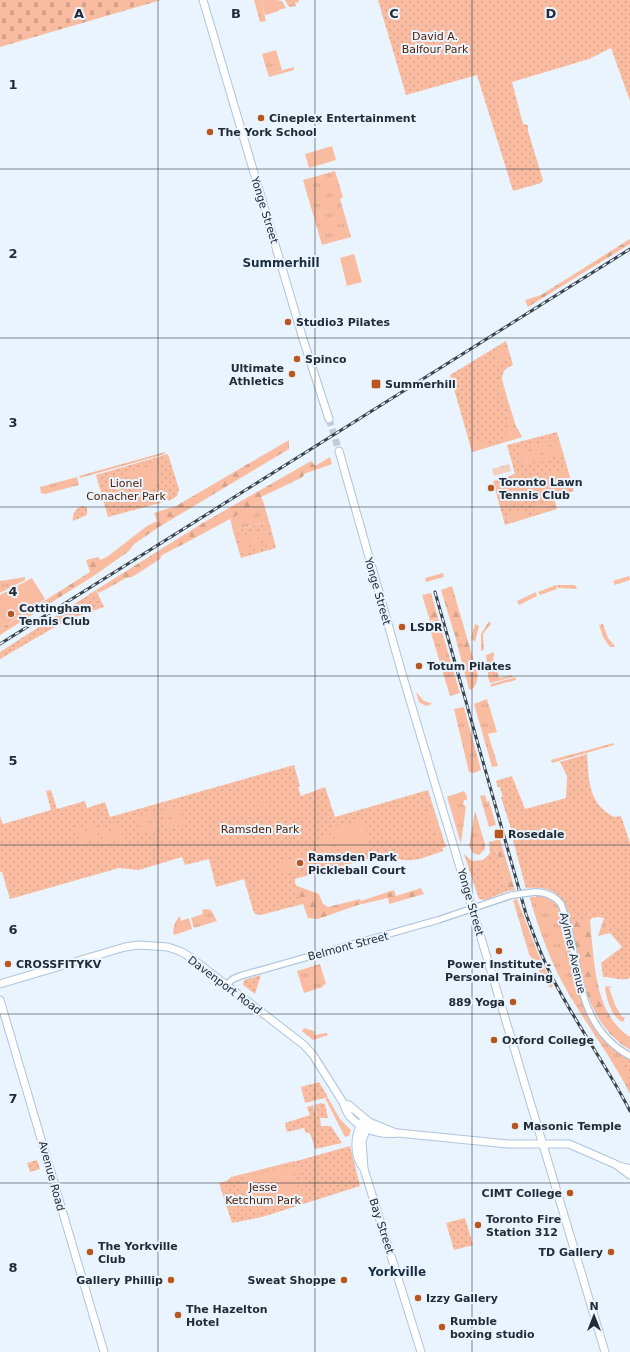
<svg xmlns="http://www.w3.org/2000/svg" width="630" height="1352" font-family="'DejaVu Sans',sans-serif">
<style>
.grass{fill:url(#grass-tufts)}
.forest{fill:url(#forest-firs)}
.cemetery{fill:url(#cemetery-stones)}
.park{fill:url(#park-dots)}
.garden{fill:#f9bca0;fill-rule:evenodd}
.water{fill:url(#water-ripples)}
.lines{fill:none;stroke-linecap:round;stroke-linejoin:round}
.major-tunnel{stroke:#c2ccd6;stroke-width:7;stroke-dasharray:7 3.5;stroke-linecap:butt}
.minor-casing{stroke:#adc4dd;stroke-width:8}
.major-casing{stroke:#adc4dd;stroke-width:9}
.minor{stroke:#fff;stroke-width:5.5}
.major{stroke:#fff;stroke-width:7}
.rail-casing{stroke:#3a444e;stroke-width:3}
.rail{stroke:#eaf4fe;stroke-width:1.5;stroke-dasharray:4.5;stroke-linecap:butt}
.minor-bridge-casing{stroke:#adc4dd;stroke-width:8;stroke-linecap:butt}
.minor-bridge{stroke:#fff;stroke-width:5.5}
.grid{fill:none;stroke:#232c36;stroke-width:1;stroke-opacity:0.55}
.poi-dot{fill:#b9561d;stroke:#eaf4fe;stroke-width:1.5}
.labels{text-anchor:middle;stroke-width:4;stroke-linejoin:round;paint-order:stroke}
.park-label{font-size:11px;fill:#511d00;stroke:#eaf4fe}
.poi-label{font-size:11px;font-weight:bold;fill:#232c36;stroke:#eaf4fe;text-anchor:start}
.street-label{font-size:11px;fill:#232c36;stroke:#eaf4fe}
.neighbourhood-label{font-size:12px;font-weight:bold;fill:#1a2d41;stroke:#eaf4fe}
.grid-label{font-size:13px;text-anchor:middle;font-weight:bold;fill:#232c36;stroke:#eaf4fe;stroke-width:4;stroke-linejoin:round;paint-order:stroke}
</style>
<defs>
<pattern id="grass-tufts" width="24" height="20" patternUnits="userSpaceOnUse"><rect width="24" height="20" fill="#f9bca0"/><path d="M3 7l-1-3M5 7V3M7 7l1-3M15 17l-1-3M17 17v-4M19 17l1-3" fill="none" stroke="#d5a28a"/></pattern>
<pattern id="forest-firs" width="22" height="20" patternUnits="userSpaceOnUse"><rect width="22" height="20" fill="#f9bca0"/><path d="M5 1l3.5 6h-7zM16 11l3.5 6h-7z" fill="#d5a28a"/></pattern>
<pattern id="cemetery-stones" width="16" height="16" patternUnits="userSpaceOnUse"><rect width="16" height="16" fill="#f9bca0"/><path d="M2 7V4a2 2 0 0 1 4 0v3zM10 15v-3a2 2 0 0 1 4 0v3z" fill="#d5a28a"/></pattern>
<pattern id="park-dots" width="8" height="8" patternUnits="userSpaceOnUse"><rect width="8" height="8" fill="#f9bca0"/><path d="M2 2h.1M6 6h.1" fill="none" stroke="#d5a28a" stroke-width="1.8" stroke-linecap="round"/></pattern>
<pattern id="water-ripples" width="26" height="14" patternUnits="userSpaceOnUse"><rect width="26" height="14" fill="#f4d0bf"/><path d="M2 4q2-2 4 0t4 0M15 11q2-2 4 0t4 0" fill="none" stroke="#d1b3a5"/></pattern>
</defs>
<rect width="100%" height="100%" fill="#eaf4fe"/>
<!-- grass -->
<path class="grass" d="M254 0H261L266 21 260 22Z
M276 0 282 1 286 8 278 10Z
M285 0H299V2L295 3 296 6 289 7Z
M276 50 282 70 268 74 262 54Z
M335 171 343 197 340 199 351 237 322 245 303 180Z
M165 452V454L80 478 79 476Z
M77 477 79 485 45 494 41 493 40 487Z
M263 501 269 521 233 531 230 518Z
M629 576 630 580 615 585 613 581Z
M25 577V580L0 593V581Z
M556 585 557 589 540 595 538 592Z
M557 585H575L577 589 558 588Z
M536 592 537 596 519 605 517 601Z
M438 618 460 693 450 696 428 623Z
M489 621 491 624 483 634 484 650 481 651V634Z
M603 624 608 638 614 645 615 647H610L603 637 599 625Z
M455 636 461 638 476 669 473 660C479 667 480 684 471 690L469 689Z
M494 652V656L493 657 495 665 488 668 486 655Z
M496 667 499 678 512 675 513 677 490 683 488 677V669Z
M516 677V680L490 687 491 684Z
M487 699 497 732 488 734 498 766 492 767 474 704Z
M464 707 481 770 474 773 469 772 454 709Z
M614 743V745L552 763 551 760Z
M464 791 467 796V800H464L463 805 466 806 461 844 447 797Z
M485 795 487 802 489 801 496 825 489 827 480 796Z
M475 811 485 844V849L479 855 473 853 469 846Z
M536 895 549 898 559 907C577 955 567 998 607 1040 614 1047 621 1055 630 1059V1094C608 1050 576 1012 555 968 545 946 537 923 530 899V897H536Z
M517 899 537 951 553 986 550 988 529 954 513 900Z
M207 909 211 910 217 921 194 928 191 918 203 914 202 910Z
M180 916 181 921 189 918 192 929 174 935C172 929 175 920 180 916Z
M604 918 610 933 598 936Z
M320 964 326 984 323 985V987L304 993 297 971Z
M304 1028 314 1031 315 1035 326 1033 328 1035 313 1040 302 1031Z"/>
<!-- forest -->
<path class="forest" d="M630 239V244L528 307 525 300 541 295Z
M289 440V449L159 527 134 544 129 551 95 575 0 635V629L90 572 86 560 99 557 100 560 107 557 147 526 157 521 154 513 176 506Z
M330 457 332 464 304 474 303 477 261 497 263 501C229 519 196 538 162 555L160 559 132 577 126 578 99 593 96 590 201 524 311 461 315 466Z
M452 586 476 669H470L461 638 455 636 441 590Z
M431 593 438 618 430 621 422 595Z
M506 778 517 808 591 918 590 922C595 961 593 1013 630 1037V1050C581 1020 579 958 567 907 558 890 545 886 526 888L511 832 512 831 501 797H503L500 787H498L496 781Z
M500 839 515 890 508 891 493 841Z
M295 883 297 886 319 894 323 904 328 907 360 899 361 901 394 890 396 896 421 888 424 894 389 904 388 898 358 905 318 919 308 918 303 904 291 907Z"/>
<!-- cemetery -->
<path class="cemetery" d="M0 0H161L0 47Z"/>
<!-- park -->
<path class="park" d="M378 0H630V101L611 48 589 59 512 82 523 124 528 125V131L543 180 541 183 513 191 477 75 406 95Z
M506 341 513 365C505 368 502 372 502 381L515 424 522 437 472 452 450 375Z
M557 432 574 491 554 498 557 509 505 525 493 481 515 474 507 445Z
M168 454 179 489 177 496 171 500 108 517 96 475Z
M82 506 87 507V515L73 521C72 514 76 508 82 506Z
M269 521 276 548 241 558 233 531Z
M96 590 104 607 67 620 0 659V652Z
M587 754C589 781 588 803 614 817L621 816 630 843V978C620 982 613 976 603 977L601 963 622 947 610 933 604 918 598 917 571 922C564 895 555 885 526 888L511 832 512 831 501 797H503L500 787H498L496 781 512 776 525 809 566 798 567 776 560 762Z
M294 765 300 786 298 787 301 796 325 787 335 817 428 790 446 847 442 848 443 851C431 855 416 862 403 860 396 859 390 854 382 855L295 879V883L302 904 261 915 255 914 253 910 244 879 216 887 209 859 185 865 182 857 139 870 119 868 10 899 2 872H0V816L3 824 51 810 46 791 51 790 57 809 85 801 87 808 105 802 110 817Z
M493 841 508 891 485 900 479 899 464 854 472 861 484 860 490 853 489 842Z
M261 975 255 994 243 985 244 980Z
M624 1056 630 1059V1080L621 1060Z
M319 1082 328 1097 305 1103 301 1087Z
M320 1103 325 1104 328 1118H320L321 1126H331L342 1143 315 1149 310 1133H306L304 1128 287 1132 285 1123 310 1115 307 1107 313 1105 317 1118 315 1105Z
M350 1146 360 1186 262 1217 232 1223 219 1183Z
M37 1160 40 1169 30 1172 27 1163Z
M465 1218 473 1245 454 1250 446 1223Z"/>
<!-- garden -->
<path class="garden" d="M261 0H276L279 11 265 15Z
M294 67V70L269 77 268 74Z
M332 146 336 160 309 168 305 154Z
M354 254 362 282 347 286 340 258Z
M494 356a7 7 0 1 1 14 0a7 7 0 1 1-14 0Z
M502 379 508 402 504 403 500 391V380Z
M511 410 515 424 516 425H508V411Z
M508 427 517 428 522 437 472 452 469 441C486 439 503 454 508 427Z
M558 438 564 456 555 458 550 440Z
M548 441 553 458 545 461 540 443Z
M538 443 543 461 535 464 530 446Z
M528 447 533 464 525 467 519 449Z
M156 464 161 483 150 486 158 499 138 503 128 472Z
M566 469 571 487 563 489 558 472Z
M557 472 562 490 554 492 549 474Z
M548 475 553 492 545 495 539 477Z
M537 478 542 495 534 498 529 480Z
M527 481 532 498 524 501 519 483Z
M516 484 522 501 513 504 508 486Z
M506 487 511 504 503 507 498 489Z
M550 501 553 509 535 514 533 506Z
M524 508 527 517 509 522 507 514Z
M267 527 272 544 264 546 259 529Z
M256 530 261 547 253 549 248 532Z
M245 533 251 550 242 553 237 535Z
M443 573 444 577 426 582 425 578Z
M32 578 45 599 0 629V595Z
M475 624 479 626 475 642 471 638Z
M416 692 424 701 431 703 432 704 426 706 419 702Z
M463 792 464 797 457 800 450 798 451 796Z
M261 801 273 803 266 808 255 803Z
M180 806 182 814 164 818 162 810Z
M427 807 434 810 437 825 441 833V837L438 841 435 838 437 834 431 825Z
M153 812 155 820 137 825 135 816Z
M183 816 185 824 167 829 165 820Z
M363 819 371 849C346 856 338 853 331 828Z
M155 822 157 831 139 835 137 827Z
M95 824 100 841 92 844 87 826Z
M119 824 124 842 115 844 110 826Z
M84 826 89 844 81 847 76 829Z
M108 827 113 845 105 847 100 829Z
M330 836 335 855 324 858 319 839Z
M319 852 322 863 281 874 278 863Z
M488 856 489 859 486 864 473 867 468 866 469 862 481 861Z
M606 986 613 987 609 988 615 1005 622 1017H625L623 1022C612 1018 607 1000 605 989Z
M325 1098H328L340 1119 351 1130 349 1136 345 1137Z
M294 1161 299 1165 306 1194 302 1199 242 1215C230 1212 222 1196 222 1185L231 1177ZM289 1164H293L296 1167 302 1189 301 1197 243 1213H239L227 1199 225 1189 228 1181Z
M291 1165 300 1194 248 1209 240 1180Z"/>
<!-- water -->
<path class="water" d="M509 464 511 471 494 476 492 469Z
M111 484a6 6 0 1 1 12 0a6 6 0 1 1-12 0Z"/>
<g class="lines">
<!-- major-tunnel -->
<path class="major-tunnel" d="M329 419 339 451"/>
<defs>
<path id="minor" d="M535 892C546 892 554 895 561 904 582 957 571 1024 630 1056
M226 985 233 979 240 976 438 920 512 895"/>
<path id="major" d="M203 0 303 339 329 419
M339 451 403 677 605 1352
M0 984 125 947 139 945 168 947 182 952 194 960 304 1045 313 1055 344 1104C349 1126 377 1136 398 1133L508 1144H569L615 1164 630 1175
M0 1000 104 1352
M344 1104 349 1105 369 1122 396 1133
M362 1122C354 1137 353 1155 364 1169
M369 1122 362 1141 364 1169 421 1352
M619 1166 630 1169"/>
</defs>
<!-- minor casing -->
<use href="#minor" class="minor-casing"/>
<!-- major casing -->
<use href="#major" class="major-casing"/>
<!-- minor -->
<use href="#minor" class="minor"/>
<!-- major -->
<use href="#major" class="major"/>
<defs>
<path id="rail" d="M435 592 526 914C534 936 542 958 553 979 576 1024 607 1066 630 1111
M0 644 630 249"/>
</defs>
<!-- rail casing -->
<use href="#rail" class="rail-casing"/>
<!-- rail -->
<use href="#rail" class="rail"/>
<defs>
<path id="minor-bridge" d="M512 895 535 892"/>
</defs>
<!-- minor-bridge casing -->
<use href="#minor-bridge" class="minor-bridge-casing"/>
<!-- minor-bridge -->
<use href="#minor-bridge" class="minor-bridge"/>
</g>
<!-- grid -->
<path class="grid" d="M158 0V1352M315 0V1352M472 0V1352M0 169H630M0 338H630M0 507H630M0 676H630M0 845H630M0 1014H630M0 1183H630"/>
<!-- markers -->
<g class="poi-dot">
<circle cx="261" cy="118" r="4"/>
<circle cx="210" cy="132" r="4"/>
<circle cx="288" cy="322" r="4"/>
<circle cx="297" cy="359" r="4"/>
<circle cx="292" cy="374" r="4"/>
<rect x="371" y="379" width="10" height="10" rx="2"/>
<circle cx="491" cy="488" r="4"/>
<circle cx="11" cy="614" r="4"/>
<circle cx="402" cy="627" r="4"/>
<circle cx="419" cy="666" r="4"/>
<rect x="494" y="829" width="10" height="10" rx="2"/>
<circle cx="300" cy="863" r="4"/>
<circle cx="499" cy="951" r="4"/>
<circle cx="8" cy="964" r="4"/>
<circle cx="513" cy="1002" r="4"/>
<circle cx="494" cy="1040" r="4"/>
<circle cx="515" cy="1126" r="4"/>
<circle cx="570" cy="1193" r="4"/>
<circle cx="478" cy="1225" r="4"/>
<circle cx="90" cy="1252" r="4"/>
<circle cx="611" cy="1252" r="4"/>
<circle cx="171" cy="1280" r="4"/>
<circle cx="344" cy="1280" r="4"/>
<circle cx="418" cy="1298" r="4"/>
<circle cx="178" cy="1315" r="4"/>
<circle cx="442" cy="1327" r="4"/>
</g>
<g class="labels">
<!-- park labels -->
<g class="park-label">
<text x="435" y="40">David A.<tspan x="435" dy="13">Balfour Park</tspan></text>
<text x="126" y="487">Lionel<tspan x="126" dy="13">Conacher Park</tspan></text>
<text x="260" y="833">Ramsden Park</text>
<text x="263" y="1191">Jesse<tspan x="263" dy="13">Ketchum Park</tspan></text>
</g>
<!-- poi labels -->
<g class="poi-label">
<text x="269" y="122">Cineplex Entertainment</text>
<text x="218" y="136">The York School</text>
<text x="296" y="326">Studio3 Pilates</text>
<text x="305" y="363">Spinco</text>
<text x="284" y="372" text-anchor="end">Ultimate<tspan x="284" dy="13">Athletics</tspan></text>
<text x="385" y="388">Summerhill</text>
<text x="499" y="486">Toronto Lawn<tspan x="499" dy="13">Tennis Club</tspan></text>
<text x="19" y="612">Cottingham<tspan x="19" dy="13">Tennis Club</tspan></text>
<text x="410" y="631">LSDR</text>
<text x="427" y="670">Totum Pilates</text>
<text x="508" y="838">Rosedale</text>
<text x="308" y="861">Ramsden Park<tspan x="308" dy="13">Pickleball Court</tspan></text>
<text x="16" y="968">CROSSFITYKV</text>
<text x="499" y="968" text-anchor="middle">Power Institute -<tspan x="499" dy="13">Personal Training</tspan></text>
<text x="505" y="1006" text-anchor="end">889 Yoga</text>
<text x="502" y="1044">Oxford College</text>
<text x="523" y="1130">Masonic Temple</text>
<text x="562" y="1197" text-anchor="end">CIMT College</text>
<text x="486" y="1223">Toronto Fire<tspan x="486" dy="13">Station 312</tspan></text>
<text x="98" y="1250">The Yorkville<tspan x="98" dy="13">Club</tspan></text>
<text x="603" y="1256" text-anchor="end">TD Gallery</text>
<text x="163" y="1284" text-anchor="end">Gallery Phillip</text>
<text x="336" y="1284" text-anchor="end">Sweat Shoppe</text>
<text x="426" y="1302">Izzy Gallery</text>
<text x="186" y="1313">The Hazelton<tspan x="186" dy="13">Hotel</tspan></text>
<text x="450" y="1325">Rumble<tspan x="450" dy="13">boxing studio</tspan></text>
</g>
<!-- street labels -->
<g class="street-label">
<text transform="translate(265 210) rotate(73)" y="4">Yonge Street</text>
<text transform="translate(378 591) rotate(74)" y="4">Yonge Street</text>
<text transform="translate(471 902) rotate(74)" y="4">Yonge Street</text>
<text transform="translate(348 946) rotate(-15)" y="4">Belmont Street</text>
<text transform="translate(573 953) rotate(77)" y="4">Aylmer Avenue</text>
<text transform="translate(225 985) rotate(37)" y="4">Davenport Road</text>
<text transform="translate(52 1176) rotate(75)" y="4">Avenue Road</text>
<text transform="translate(382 1226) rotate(72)" y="4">Bay Street</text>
</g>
<!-- neighbourhood labels -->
<g class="neighbourhood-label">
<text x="281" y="267">Summerhill</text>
<text x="397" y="1276">Yorkville</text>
</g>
</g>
<g class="grid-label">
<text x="79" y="18">A</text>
<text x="236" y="18">B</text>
<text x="394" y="18">C</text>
<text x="551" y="18">D</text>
<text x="13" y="89">1</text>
<text x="13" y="258">2</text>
<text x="13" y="427">3</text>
<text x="13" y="596">4</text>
<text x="13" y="765">5</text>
<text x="13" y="934">6</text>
<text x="13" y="1103">7</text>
<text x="13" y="1272">8</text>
</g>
<!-- north arrow -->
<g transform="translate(594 1316)" stroke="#eaf4fe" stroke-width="3" paint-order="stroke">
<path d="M0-3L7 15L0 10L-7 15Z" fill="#232c36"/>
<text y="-6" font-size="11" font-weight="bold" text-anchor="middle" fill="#232c36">N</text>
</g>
</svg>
